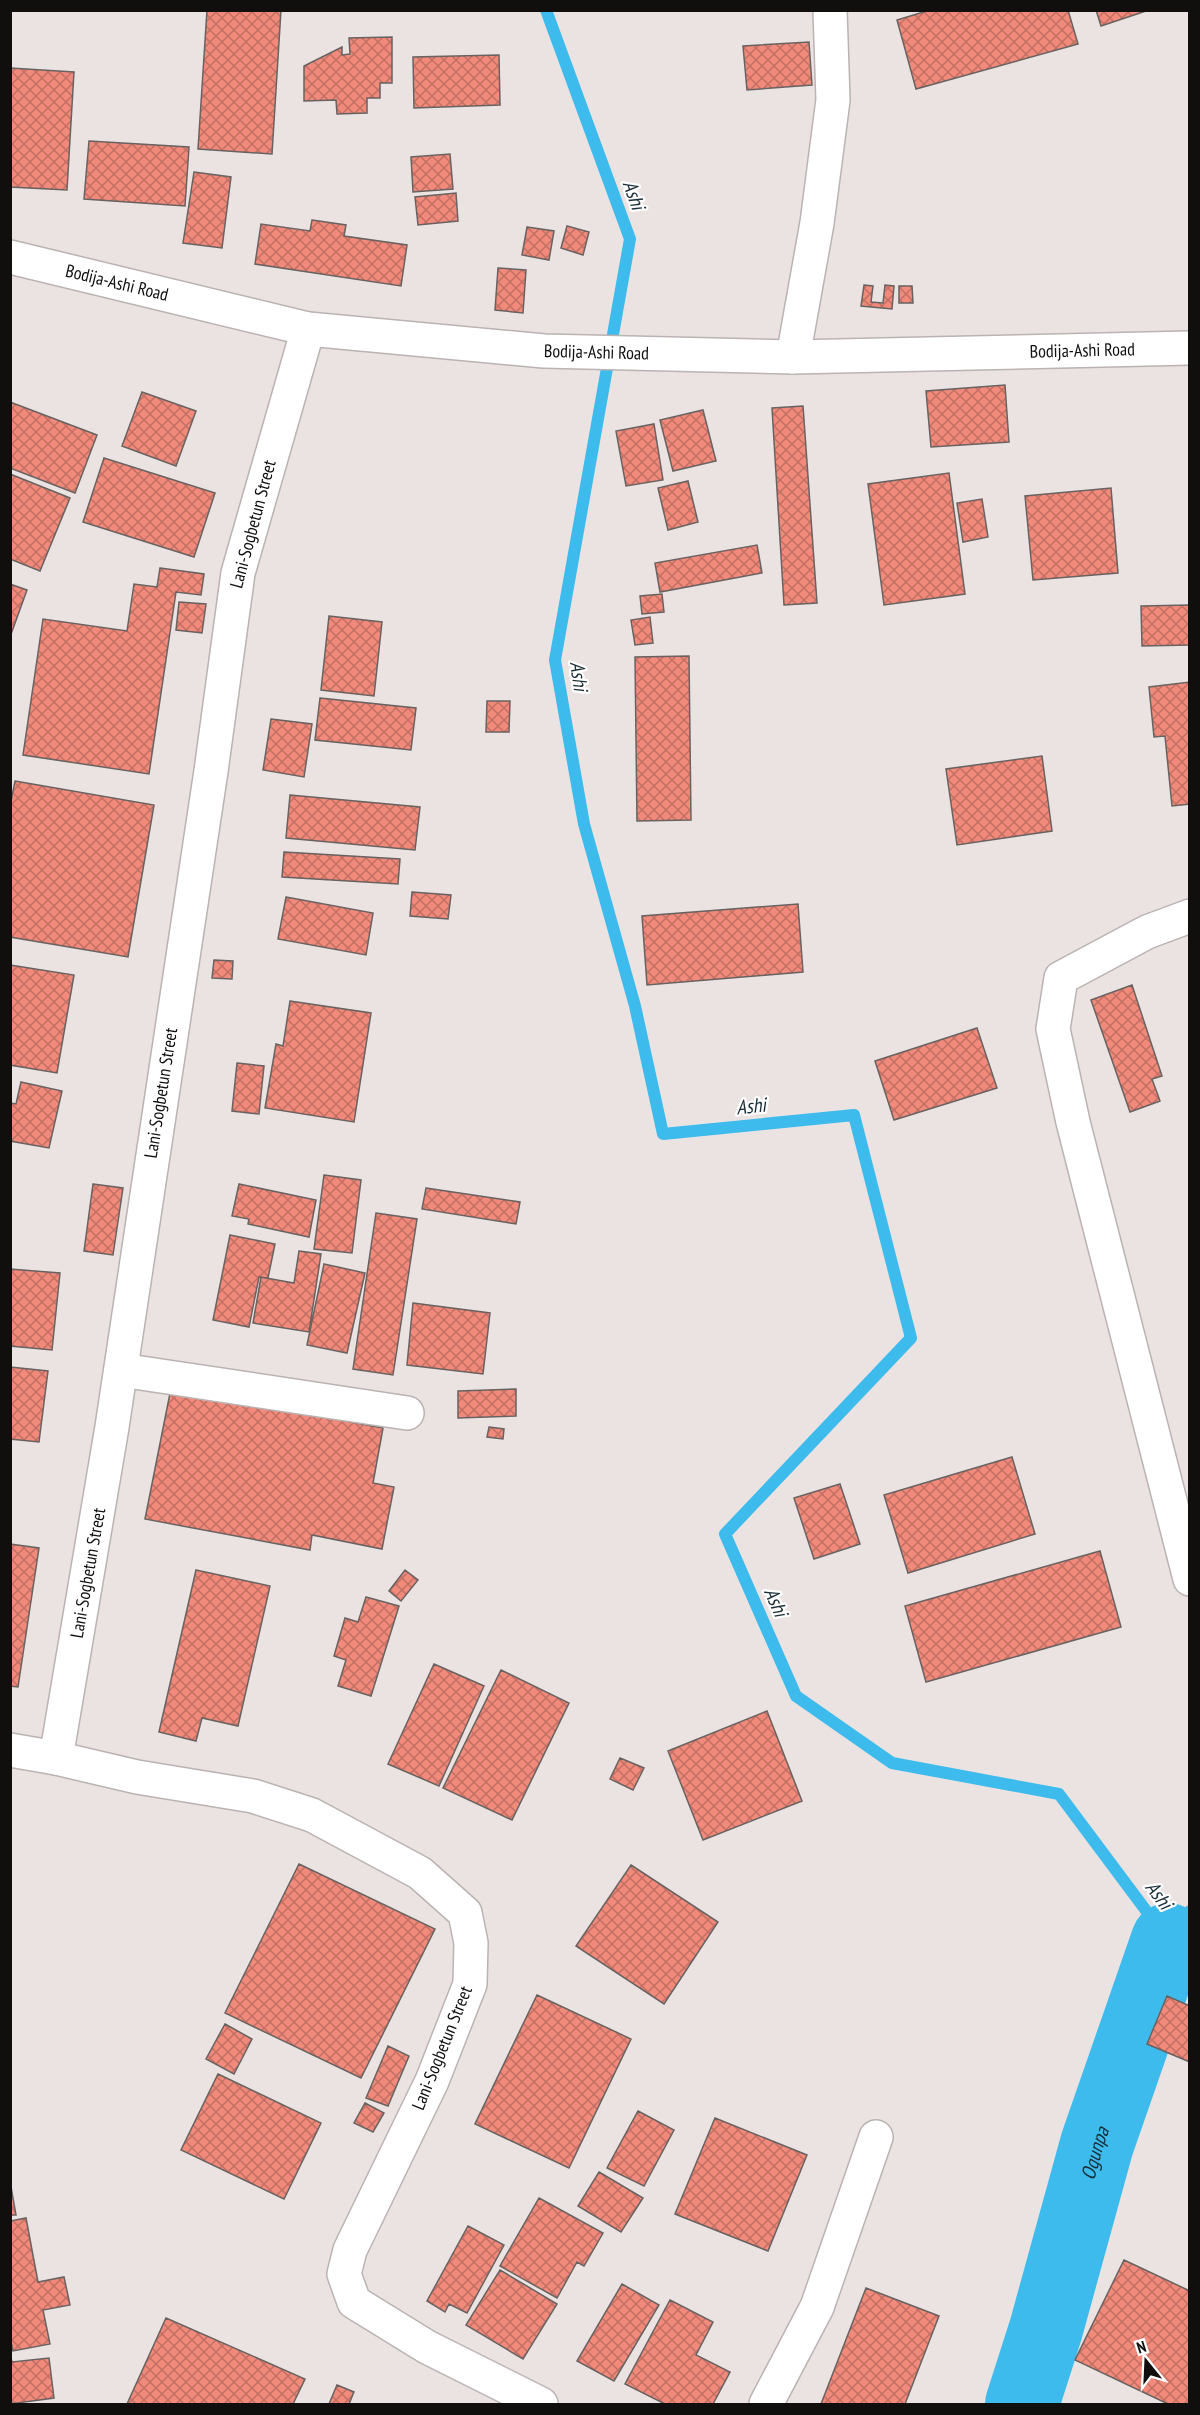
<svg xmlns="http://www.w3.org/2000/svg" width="1200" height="2415" font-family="'PT Sans Narrow',sans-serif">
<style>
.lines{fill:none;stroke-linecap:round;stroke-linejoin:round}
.stream{stroke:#3dbbec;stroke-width:12}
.river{stroke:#3dbbec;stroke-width:74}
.building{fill:url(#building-cross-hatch);stroke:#686261;stroke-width:1.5}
.minor-casing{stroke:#bab3b2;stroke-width:36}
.minor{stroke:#fff;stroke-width:33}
.labels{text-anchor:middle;stroke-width:4.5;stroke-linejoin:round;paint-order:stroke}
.street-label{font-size:18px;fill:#110f0e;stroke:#fff}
.water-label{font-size:20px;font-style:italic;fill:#192e37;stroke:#fff}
</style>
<defs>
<pattern id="building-cross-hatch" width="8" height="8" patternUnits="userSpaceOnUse" patternTransform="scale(1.5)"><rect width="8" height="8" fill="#f18a7b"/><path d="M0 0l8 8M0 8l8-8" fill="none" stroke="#c26f63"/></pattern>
</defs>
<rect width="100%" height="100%" fill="#ebe3e2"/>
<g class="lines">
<!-- stream -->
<path class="stream" d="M546 10 630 239 555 660 584 824 635 1006 663 1134 854 1115 911 1338 725 1534 796 1696 892 1763 1059 1794 1168 1940 1190 1911"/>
<!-- river -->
<path class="river" id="s1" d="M1022 2404 1046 2329 1097 2144 1168 1940"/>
</g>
<!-- building -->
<path class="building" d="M207 10H281L272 154 198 149Z
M930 10H1068L1078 44 916 89 897 20Z
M1096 10H1149L1101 26Z
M392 37V83H380V98H367V113L337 114 336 100 304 101V66L342 47V55L350 54 349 38Z
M809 42 812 85 747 90 743 46Z
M499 55 500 105 414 108 413 57Z
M10 68 74 72 67 190 10 187Z
M89 141 189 147 185 206 84 199Z
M450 154 453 189 413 192 411 157Z
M194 172 231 177 222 248 183 243Z
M456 193 458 221 418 225 415 197Z
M312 220 346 225 344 236 407 245 401 286 255 264 261 224 310 231Z
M567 226 589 232 583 255 561 248Z
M527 227 554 231 549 260 522 255Z
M498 268 526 270 523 313 495 310Z
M864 285 873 286 871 302 883 303 885 285 894 286 892 309 861 306Z
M899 286H912L913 303H899Z
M1005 385 1009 442 931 447 926 391Z
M142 392 196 411 176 466 122 446Z
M10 402 97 435 75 493 10 468Z
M803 406 817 603 784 605 772 408Z
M703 410 716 461 673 471 660 420Z
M654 424 663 480 626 486 616 431Z
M104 458 215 493 194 557 83 522Z
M949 473 965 594 884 605 868 484Z
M10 474 70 498 40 571 10 559Z
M688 481 698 522 668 530 658 488Z
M1111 488 1118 573 1033 580 1025 496Z
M982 499 988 537 963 542 957 503Z
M757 545 762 573 660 592 655 563Z
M160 568 204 574 201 595 176 592 149 774 23 755 43 619 127 631 134 584 157 587Z
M10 584 27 590 10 637Z
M662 594 664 612 642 614 640 596Z
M179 602 206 604 202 633 176 630Z
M1190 605V645L1142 646 1141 606Z
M329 616 382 622 374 696 321 690Z
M650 617 653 643 635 645 631 620Z
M689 656 691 820 637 821 635 657Z
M1190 682V804L1172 806 1165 736 1154 737 1149 687Z
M320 698 416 708 411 750 315 740Z
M487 701H510L509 732H486Z
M271 719 312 724 304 777 263 770Z
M1042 756 1052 831 957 845 946 769Z
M15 781 154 805 128 957 10 937V806Z
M290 795 420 807 415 850 286 838Z
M284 852 400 859 398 884 282 877Z
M412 892 451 895 448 919 410 916Z
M286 897 373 913 366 955 278 939Z
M798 904 803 972 647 985 642 916Z
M214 960 233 961 232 979 212 978Z
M10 965 74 975 57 1073 10 1065Z
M1132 985 1162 1076 1152 1079 1160 1101 1130 1112 1091 1000Z
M290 1001 371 1013 354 1122 265 1108 276 1044 283 1046Z
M977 1028 997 1088 894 1120 875 1061Z
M237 1063 264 1066 259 1114 232 1111Z
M21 1082 62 1091 49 1148 10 1141V1103L16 1104Z
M324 1175 361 1180 352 1253 314 1249Z
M93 1184 123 1188 113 1255 84 1251Z
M239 1184 316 1200 309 1237 248 1224 249 1219 232 1216Z
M426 1188 520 1202 516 1224 422 1209Z
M376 1213 417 1219 393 1375 353 1369Z
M230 1235 275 1244 268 1278 259 1277 249 1327 213 1320Z
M299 1251 321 1254 309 1332 253 1323 261 1277 294 1283Z
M324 1264 365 1273 347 1353 307 1345Z
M10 1269 60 1273 52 1350 10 1346Z
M413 1303 490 1313 483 1374 407 1365Z
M10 1367 48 1371 39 1442 10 1439Z
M171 1388 383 1428 373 1483 394 1487 382 1549 312 1535 310 1550 145 1519Z
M516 1389V1416L458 1418V1391Z
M489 1427 504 1429 503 1439 487 1437Z
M1012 1457 1035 1534 908 1573 884 1495Z
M840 1484 860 1544 814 1559 794 1498Z
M10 1544 39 1548 18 1687 10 1686Z
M1100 1551 1121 1627 926 1682 905 1606Z
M196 1570 270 1586 238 1726 202 1718 196 1741 159 1732Z
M405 1570 418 1580 401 1601 389 1591Z
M366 1597 399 1606 371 1696 338 1686 346 1660 334 1656 345 1618 358 1622Z
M434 1664 484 1686 439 1786 388 1764Z
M501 1670 569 1703 512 1820 443 1788Z
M767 1711 802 1801 703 1840 668 1751Z
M620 1758 644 1768 633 1790 610 1779Z
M299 1864 435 1929 361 2078 225 2013Z
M631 1865 718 1922 664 2004 576 1946Z
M537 1995 631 2039 569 2168 475 2124Z
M1167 1996 1190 2006V2062L1147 2044Z
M225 2024 252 2039 234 2074 206 2059Z
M388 2046 409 2056 388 2106 366 2098Z
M218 2074 321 2123 284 2199 181 2150Z
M365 2103 384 2113 373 2132 354 2123Z
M638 2111 674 2130 644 2186 607 2168Z
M715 2118 807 2155 768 2251 675 2214Z
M599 2172 643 2198 621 2232 578 2206Z
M10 2181 16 2215H10Z
M539 2198 603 2233 584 2266 577 2262 557 2298 500 2266Z
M26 2218 38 2282 64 2277 70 2305 43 2310 50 2344 13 2351 10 2337V2221Z
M468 2226 504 2245 467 2313 449 2304 445 2312 427 2301Z
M1124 2260 1190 2291V2404H1168L1075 2360Z
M500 2270 557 2304 523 2359 466 2325Z
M622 2284 659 2305 614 2381 577 2361Z
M866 2288 939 2316 905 2404H821Z
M670 2300 713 2322 696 2355 730 2372 713 2404H665L625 2384Z
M166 2318 305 2379 293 2404H127Z
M10 2354 12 2362 49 2358 54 2398 10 2404Z
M337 2385 354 2392 349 2404H329Z"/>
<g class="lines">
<defs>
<g id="minor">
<path id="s2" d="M10 257 308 329 544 351 793 357 1190 348"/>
<path d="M308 329 238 573 211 771 112 1427 56 1758 137 1777 253 1796 312 1815 420 1873 465 1913 471 1943 470 1984 432 2081 350 2250 344 2274 354 2302 427 2347 541 2404"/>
<path d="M793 357 817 223 833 100 830 10"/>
<path d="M1190 916 1147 932 1061 978 1053 1029 1073 1122 1190 1579"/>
<path d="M121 1370 407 1413"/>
<path d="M10 1750 56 1758"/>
<path d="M766 2404 817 2307 876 2137"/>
</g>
</defs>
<!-- minor casing -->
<use href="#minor" class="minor-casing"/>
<!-- minor -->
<use href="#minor" class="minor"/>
</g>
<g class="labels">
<!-- street labels -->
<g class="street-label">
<text dy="6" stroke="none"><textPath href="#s2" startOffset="110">Bodija-Ashi Road</textPath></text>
<text dy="6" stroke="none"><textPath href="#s2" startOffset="596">Bodija-Ashi Road</textPath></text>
<text dy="6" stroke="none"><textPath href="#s2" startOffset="1082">Bodija-Ashi Road</textPath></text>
<text transform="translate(253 524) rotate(-75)" y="6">Lani-Sogbetun Street</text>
<text transform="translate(161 1093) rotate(-81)" y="6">Lani-Sogbetun Street</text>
<text transform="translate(88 1573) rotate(-80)" y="6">Lani-Sogbetun Street</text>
<text transform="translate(442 2048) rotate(-68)" y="6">Lani-Sogbetun Street</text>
</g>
<!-- water labels -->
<g class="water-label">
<text transform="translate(634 195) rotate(70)" y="7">Ashi</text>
<text transform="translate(579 676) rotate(82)" y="7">Ashi</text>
<text transform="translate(751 1106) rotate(-6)" y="7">Ashi</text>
<text transform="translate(776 1602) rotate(66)" y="7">Ashi</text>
<text transform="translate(1159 1895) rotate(53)" y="7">Ashi</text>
<text dy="7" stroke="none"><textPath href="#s1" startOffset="261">Ogunpa</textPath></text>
</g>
</g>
<!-- border -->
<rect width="1200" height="2415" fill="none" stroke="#110f0e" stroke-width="24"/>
<!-- north arrow -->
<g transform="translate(1146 2361) rotate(342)" stroke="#ffffff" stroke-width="4.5" paint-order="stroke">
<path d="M0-4.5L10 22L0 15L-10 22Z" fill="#110f0e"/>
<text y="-9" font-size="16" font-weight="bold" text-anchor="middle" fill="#110f0e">N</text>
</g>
</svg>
